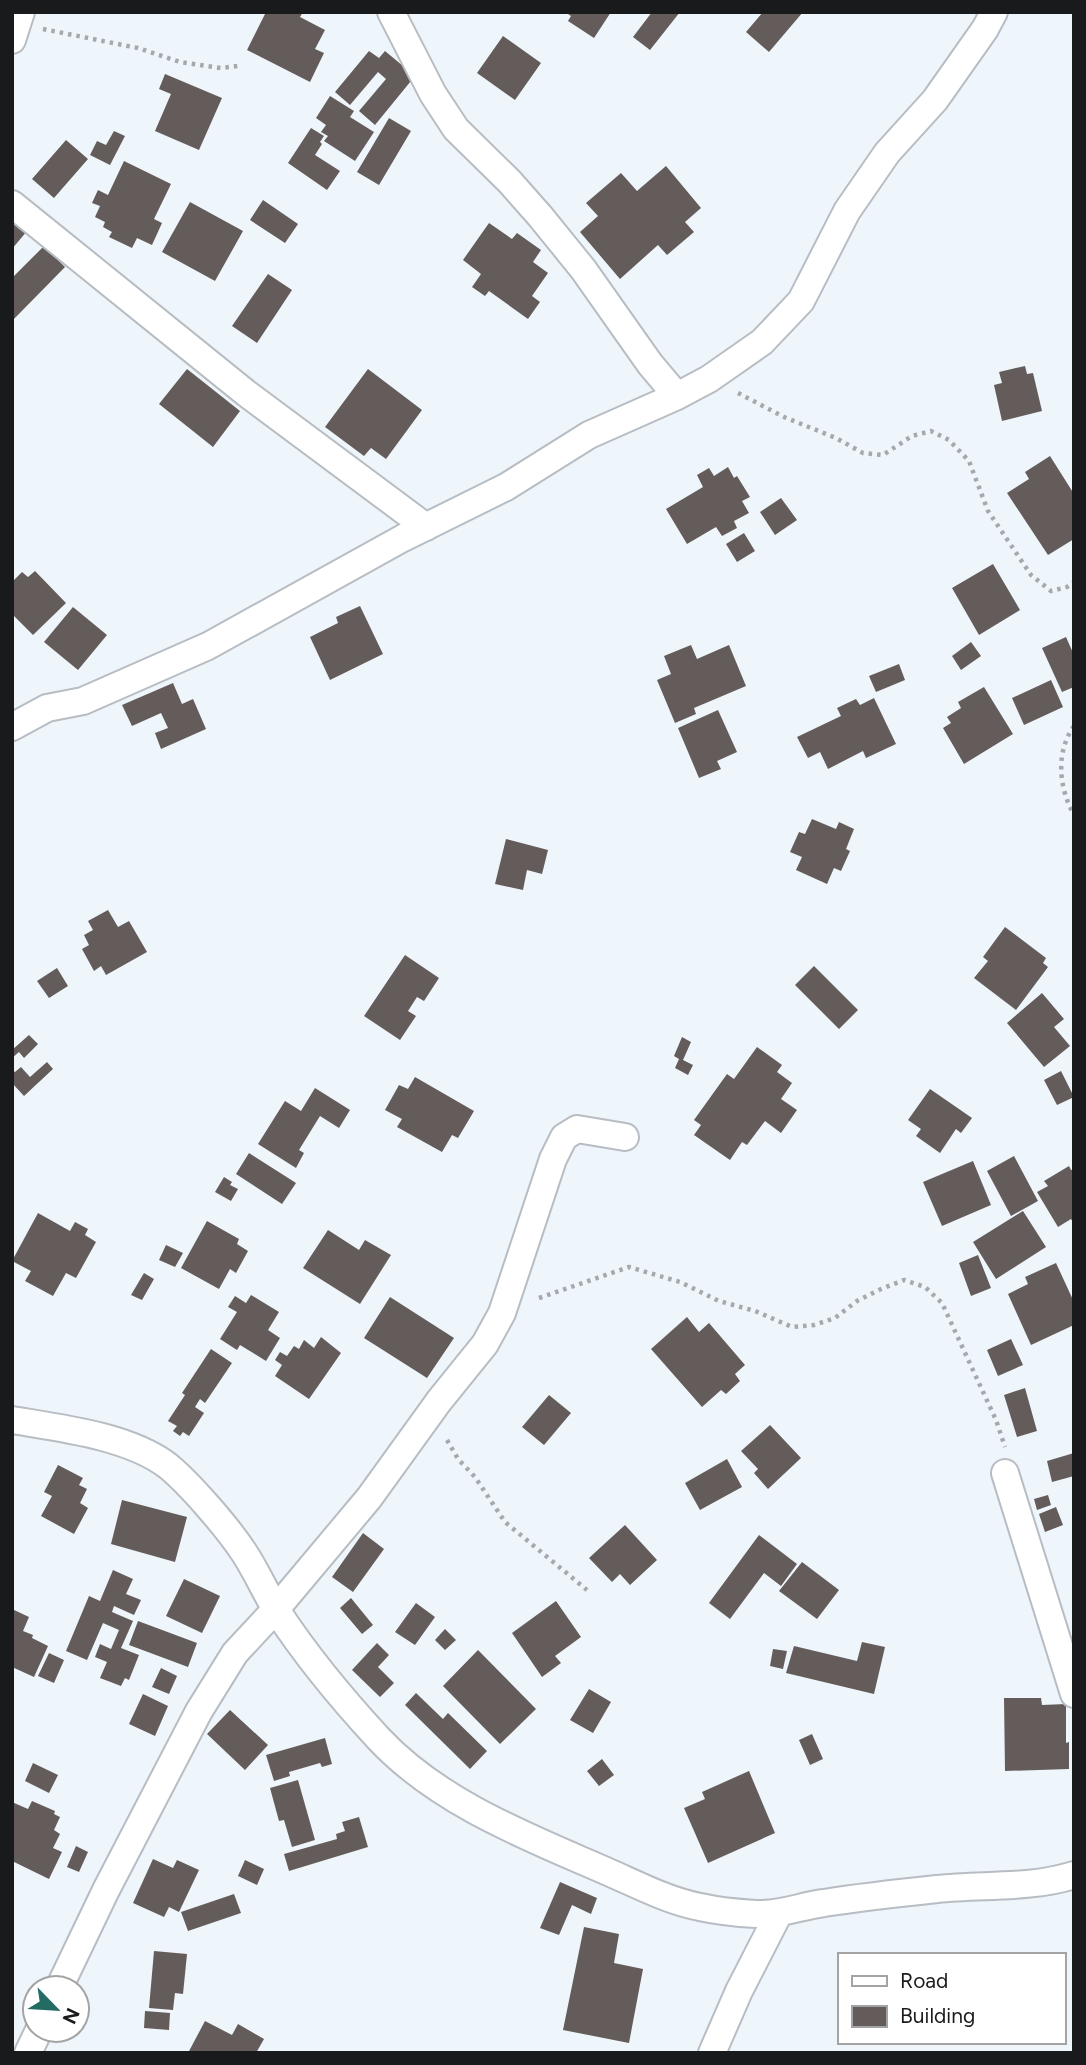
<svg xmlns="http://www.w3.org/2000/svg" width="1086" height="2065" font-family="Figtree,sans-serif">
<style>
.building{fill:#645c5a}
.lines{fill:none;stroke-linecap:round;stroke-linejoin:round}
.street-casing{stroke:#b7bdc3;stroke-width:30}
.path{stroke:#a4a9ae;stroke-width:4.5;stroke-dasharray:3.5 5;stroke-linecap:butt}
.street{stroke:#fff;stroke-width:26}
</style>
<rect width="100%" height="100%" fill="#eef5fb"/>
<!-- building -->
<path class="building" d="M266 12H303L300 17 325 30 315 49 324 53 310 82 247 50Z
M565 12H611L594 38 568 21 571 16Z
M652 12H680L650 50 633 37Z
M763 12H803L769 52 746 32Z
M503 36 541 63 515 100 477 73Z
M369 51 379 58 385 51 415 76 375 125 359 111 386 79 378 72 350 105 335 92Z
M165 74 222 98 199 150 155 131 171 94 159 89Z
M330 96 354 111 350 117 374 132 355 161 324 141 328 136 321 132 326 125 316 118Z
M389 118 411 131 379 185 357 172Z
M311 128 324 136 320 142 322 144 315 155 340 171 327 190 288 163Z
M114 131 125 136 110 165 90 155 97 141 106 145Z
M66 140 88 159 54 198 32 179Z
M124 161 171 184 154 219 162 223 152 245 137 238 132 248 109 237 112 232 103 227 105 222 95 217 100 206 92 203 98 190 108 195Z
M666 166 701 208 685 222 694 232 667 255 658 245 620 279 580 232 598 216 586 203 621 173 637 191Z
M263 200 298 224 285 243 250 220Z
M190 202 243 231 215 281 162 252Z
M12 218 27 231 12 249Z
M489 223 512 239 517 233 541 250 533 262 548 273 532 296 540 302 528 319 489 291 485 296 472 287 481 274 463 260Z
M44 246 65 267 12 321V278Z
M268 274 292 290 257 343 232 326Z
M1025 366 1027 374 1033 373 1042 411 1002 421 994 385 1002 383 999 372Z
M187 369 240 411 213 447 159 404Z
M368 369 422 410 386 459 371 448 364 456 325 427Z
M1050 456 1074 494V539L1048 555 1007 493 1029 479 1025 472Z
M728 467 734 478 737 476 750 497 742 501 749 513 734 521 737 528 722 536 716 527 687 544 666 509 703 487 697 475 709 468 714 476Z
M781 498 797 520 775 535 760 512Z
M744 533 755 551 737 562 726 544Z
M993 564 1020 610 979 635 952 588Z
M35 571 66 603 33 635 12 614V582L22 572 28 577Z
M360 606 383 654 330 680 310 637 338 623 336 617Z
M73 607 107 635 78 670 44 642Z
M1066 637 1074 655V687L1062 692 1042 648Z
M971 642 981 656 961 670 952 656Z
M691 645 697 659 729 645 746 686 694 708 696 714 675 723 657 680 671 674 664 656Z
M899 664 905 680 876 692 869 676Z
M1051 680 1063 707 1024 725 1012 698Z
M173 683 182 704 193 699 206 729 161 749 155 733 168 728 161 713 132 726 122 705Z
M984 687 1013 734 964 764 943 728 951 723 947 717 961 708 958 702Z
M874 698 896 744 866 758 863 751 828 769 820 752 808 758 797 737 841 716 837 708 856 699 860 705Z
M718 710 737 752 717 761 721 769 699 778 678 728Z
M812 819 836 829 839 822 854 829 846 849 850 851 841 871 834 868 827 884 796 870 802 857 790 852 799 832 805 834Z
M506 839 548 850 542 874 527 870 523 890 495 884Z
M108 910 118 927 129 921 147 952 106 975 101 966 94 971 82 949 89 945 84 935 93 930 88 921Z
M1005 927 1046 958 1043 963 1048 967 1016 1010 974 978 988 961 983 957Z
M405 955 439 978 424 1001 417 997 408 1011 416 1016 400 1040 364 1016Z
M814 966 858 1010 839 1029 795 985Z
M57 968 68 986 49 998 37 981Z
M1042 993 1064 1019 1054 1027 1070 1046 1044 1067 1007 1023Z
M29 1035 38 1044 24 1058 19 1052 12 1058V1050Z
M682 1037 691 1042 683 1060 693 1065 688 1075 675 1068 679 1059 674 1056Z
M757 1047 782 1065 777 1072 792 1083 781 1099 797 1110 781 1133 765 1121 747 1145 742 1142 730 1160 694 1135 701 1125 694 1120 727 1074 734 1079Z
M47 1062 53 1069 24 1096 12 1083V1070L15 1072 21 1067 30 1077Z
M1061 1071 1074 1097 1057 1105 1044 1080Z
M415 1077 474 1111 458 1138 452 1135 442 1152 397 1127 402 1119 385 1110 399 1085 408 1089Z
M315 1088 350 1110 339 1128 320 1116 299 1150 304 1153 296 1168 258 1144 285 1101 301 1111Z
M930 1089 972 1118 961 1133 956 1129 940 1153 916 1136 921 1129 908 1120Z
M249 1153 296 1183 282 1204 236 1174Z
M1014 1156 1038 1201 1011 1216 987 1171Z
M973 1161 991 1205 942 1226 923 1182Z
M1069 1166 1071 1170 1074 1169V1224L1071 1219 1058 1227 1037 1192 1048 1186 1044 1181Z
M224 1177 232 1182 230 1185 238 1189 231 1201 215 1192Z
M1023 1211 1046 1247 996 1279 973 1242Z
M38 1213 70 1231 75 1222 88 1229 85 1235 96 1242 76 1278 66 1273 53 1296 25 1281 31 1271 12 1261Z
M207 1221 239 1239 237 1244 248 1251 236 1273 230 1269 219 1289 181 1268Z
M328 1230 359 1250 365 1240 391 1255 360 1304 303 1268Z
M166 1245 183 1253 175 1267 159 1260Z
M978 1255 991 1288 971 1296 959 1263Z
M1056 1263 1074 1302V1325L1031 1345 1008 1294 1028 1284 1025 1277Z
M144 1273 154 1279 142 1300 131 1295Z
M251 1295 279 1312 268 1330 280 1338 266 1361 240 1345 237 1350 220 1339 237 1312 228 1307 235 1296 246 1303Z
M390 1297 454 1338 427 1378 364 1338Z
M687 1317 699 1332 709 1323 745 1365 735 1374 740 1381 726 1394 721 1390 702 1407 651 1349Z
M321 1337 341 1353 309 1399 275 1376 282 1365 275 1360 280 1352 287 1356 294 1346 299 1349 304 1340 314 1348Z
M1011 1339 1023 1365 998 1376 987 1350Z
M211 1349 232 1363 205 1403 200 1399 195 1407 204 1413 189 1436 183 1432 180 1436 173 1431 177 1426 168 1421 185 1395 182 1393Z
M1025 1388 1037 1431 1017 1437 1004 1395Z
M549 1395 571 1413 544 1445 522 1427Z
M770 1425 801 1458 768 1489 754 1473 758 1469 741 1451Z
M1074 1453V1476L1052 1482 1047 1461Z
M727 1459 742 1487 700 1510 685 1483Z
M58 1465 83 1478 79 1485 87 1489 80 1503 88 1508 74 1534 41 1516 52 1496 44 1492Z
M1048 1495 1051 1505 1037 1510 1034 1499Z
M122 1500 187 1517 175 1562 111 1544Z
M1056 1507 1063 1525 1045 1532 1039 1514Z
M625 1525 657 1560 630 1585 620 1574 612 1582 589 1558Z
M363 1533 384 1549 353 1592 332 1577Z
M759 1535 797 1564 781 1586 764 1573 730 1619 709 1603Z
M802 1562 839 1590 817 1619 779 1591Z
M113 1570 133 1579 126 1594 141 1600 134 1615 114 1606 112 1612 133 1621 121 1648 139 1655 129 1680 125 1678 121 1686 100 1678 107 1662 95 1657 100 1644 111 1649 119 1630 103 1623 87 1660 66 1651 89 1596 100 1601Z
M184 1579 220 1596 202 1633 166 1616Z
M351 1598 373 1625 362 1634 340 1608Z
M556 1601 581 1637 555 1656 561 1663 542 1677 512 1633Z
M416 1603 435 1617 415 1645 395 1632Z
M12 1609 29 1617 23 1631 33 1635 32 1638 48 1646 34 1677 12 1667Z
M138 1621 197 1643 188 1667 129 1645Z
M445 1629 456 1640 445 1650 435 1640Z
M862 1642 885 1647 874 1694 786 1673 794 1646 857 1661Z
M377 1643 389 1655 378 1667 394 1683 380 1697 352 1670Z
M773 1649 787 1651 783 1669 770 1666Z
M478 1650 536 1709 500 1744 443 1686Z
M49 1653 64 1660 54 1683 38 1676Z
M161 1668 177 1676 169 1694 152 1687Z
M589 1689 611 1702 593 1733 570 1720Z
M416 1693 443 1719 448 1713 487 1751 470 1769 405 1705Z
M143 1694 168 1706 155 1736 129 1724Z
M1004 1698H1041L1042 1705 1066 1704V1743L1069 1742V1769L1005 1771Z
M230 1710 268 1745 245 1770 207 1734Z
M812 1734 823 1759 810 1765 799 1740Z
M325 1738 332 1764 322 1767 320 1763 289 1772 290 1776 274 1781 266 1755Z
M602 1759 614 1775 599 1786 587 1771Z
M33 1763 58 1775 49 1793 25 1781Z
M749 1771 775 1833 708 1863 684 1808 705 1799 702 1792Z
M298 1780 315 1840 292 1847 284 1820 279 1821 270 1788Z
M32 1801 55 1811 54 1814 60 1817 54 1830 60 1834 53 1848 62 1852 49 1879 12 1861V1802L28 1809Z
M359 1817 368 1847 289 1871 284 1854 337 1839 336 1834 345 1831 342 1822Z
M76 1846 88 1852 79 1872 67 1867Z
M153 1859 173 1868 177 1860 199 1870 179 1912 169 1907 164 1917 133 1903Z
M245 1860 264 1869 257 1885 238 1876Z
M560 1882 597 1898 591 1914 572 1905 559 1935 540 1928Z
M234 1894 241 1913 188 1931 181 1912Z
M584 1927 619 1934 614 1963 643 1969 629 2043 563 2030Z
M154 1951 187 1954 183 1994 175 1993 173 2010 149 2008Z
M145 2011 170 2013 169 2030 144 2028Z
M205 2021 232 2035 238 2024 264 2039 256 2053H188Z"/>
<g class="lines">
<defs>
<path id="street" d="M391 12 433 94 456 129 510 182 540 216 583 269 650 364 677 396
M12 40 21 12
M12 204 246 393 426 527
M12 727 47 708 83 701 208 646 403 538 506 487 589 435 677 396 709 379 762 342 801 301 847 211 887 153 935 100 985 29 994 12
M12 1420C60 1428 129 1436 168 1466 190 1484 227 1527 243 1551 256 1570 265 1592 277 1611 307 1657 342 1699 379 1739 439 1803 528 1837 606 1871 636 1884 668 1901 700 1907 718 1911 738 1913 756 1914 782 1915 800 1906 824 1903 862 1897 899 1893 937 1889 982 1884 1030 1889 1074 1875
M1005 1473 1074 1694
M59 1988 106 1890 199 1711 235 1653 276 1609 369 1498 439 1401 485 1344 502 1313 553 1159 564 1137 577 1129 625 1137
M28 2053 39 2030
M712 2053 739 1991 779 1913"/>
</defs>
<!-- street casing -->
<use href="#street" class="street-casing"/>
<!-- path -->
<path class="path" d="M43 29 138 48 180 62 221 68 238 66
M738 393 784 417 836 438 863 453 883 455 912 436 931 431 949 440 969 461 988 511 1031 575 1051 591 1067 587 1074 582
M1074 726C1055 753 1059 788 1074 815
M539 1298 629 1267 680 1282 719 1301 755 1311 792 1327 814 1325 835 1318 857 1301 881 1289 904 1280 925 1287 942 1303 996 1420 1005 1447
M447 1440 458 1459 475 1477 505 1522 587 1590"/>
<!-- street -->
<use href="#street" class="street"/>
</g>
<!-- border -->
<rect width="1086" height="2065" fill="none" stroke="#181a1c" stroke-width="28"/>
<!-- legend -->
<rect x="838" y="1953" width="228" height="91" fill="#ffffff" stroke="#a3a3a4" stroke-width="2"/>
<rect x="852" y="1976" width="35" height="10" fill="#ffffff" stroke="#a3a3a4" stroke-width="2"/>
<text x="900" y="1988" font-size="21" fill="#181a1c">Road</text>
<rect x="852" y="2006" width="35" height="21" fill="#645c5a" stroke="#a3a3a4" stroke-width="2"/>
<text x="900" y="2023" font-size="21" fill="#181a1c">Building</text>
<!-- north arrow -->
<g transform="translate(56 2009) rotate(115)"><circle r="33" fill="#ffffff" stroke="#a3a3a4" stroke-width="2"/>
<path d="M0-5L12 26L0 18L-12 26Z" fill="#236c64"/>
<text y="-10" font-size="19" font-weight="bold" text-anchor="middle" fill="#181a1c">N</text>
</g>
</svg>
